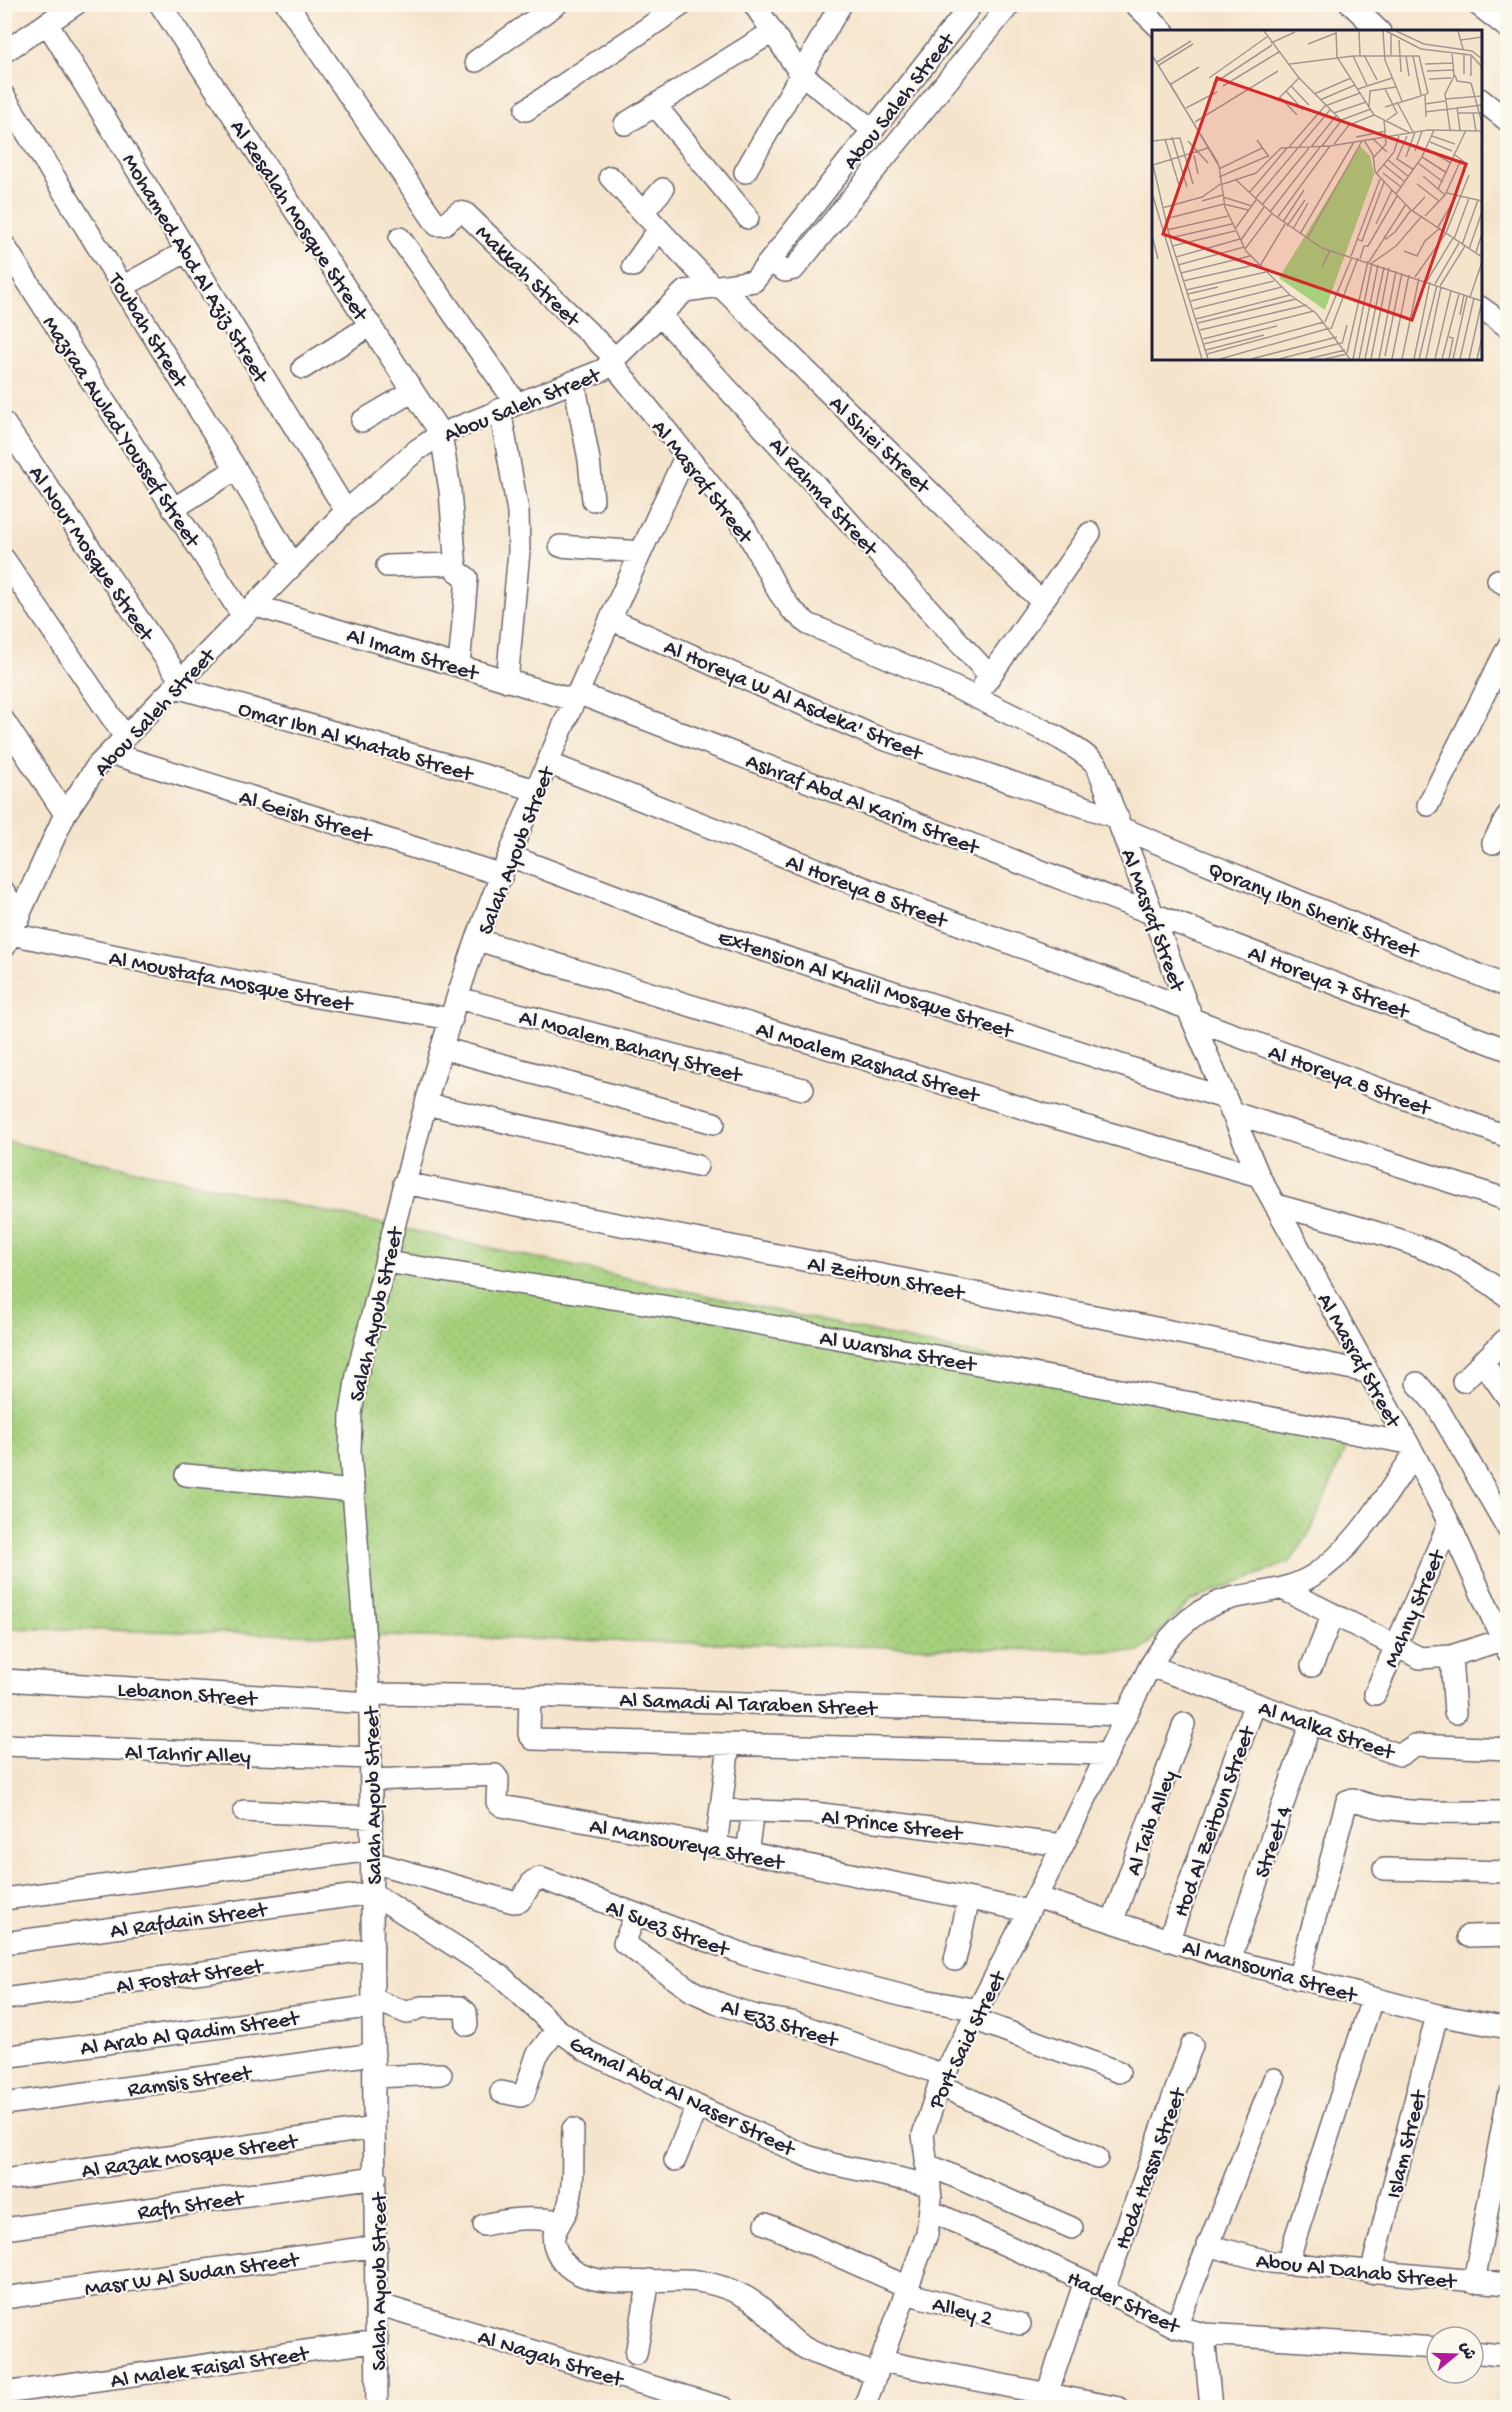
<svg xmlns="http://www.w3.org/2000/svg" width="1512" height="2412" font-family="'Gochi Hand','Playpen Sans Arabic',sans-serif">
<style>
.grass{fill:url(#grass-dots);stroke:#64795c;stroke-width:1.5}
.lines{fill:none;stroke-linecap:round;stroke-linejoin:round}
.minor-casing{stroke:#6c666e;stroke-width:24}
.minor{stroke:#fff;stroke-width:21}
.labels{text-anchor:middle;stroke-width:4.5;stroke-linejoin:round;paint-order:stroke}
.street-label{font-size:22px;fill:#22223b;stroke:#fbf7ec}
.inset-road{fill:none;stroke:#a19692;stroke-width:1.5}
.view{fill:#d62828;fill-opacity:0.15;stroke:#d62828;stroke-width:3}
.inset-edge{fill:none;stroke:#22223b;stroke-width:3}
</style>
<defs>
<pattern id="grass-dots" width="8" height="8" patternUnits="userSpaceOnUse" patternTransform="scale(1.5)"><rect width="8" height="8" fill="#a5d07c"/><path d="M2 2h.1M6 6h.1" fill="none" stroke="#8eb26c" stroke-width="1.8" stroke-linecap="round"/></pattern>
</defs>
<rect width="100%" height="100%" fill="#fbf7ec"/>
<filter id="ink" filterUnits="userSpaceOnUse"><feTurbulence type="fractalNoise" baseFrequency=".0167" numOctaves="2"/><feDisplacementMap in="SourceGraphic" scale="12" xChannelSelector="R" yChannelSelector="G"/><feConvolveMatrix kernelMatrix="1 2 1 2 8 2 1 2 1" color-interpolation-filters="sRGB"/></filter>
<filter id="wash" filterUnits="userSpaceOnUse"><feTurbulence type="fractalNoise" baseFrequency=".008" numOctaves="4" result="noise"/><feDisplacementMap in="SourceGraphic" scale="24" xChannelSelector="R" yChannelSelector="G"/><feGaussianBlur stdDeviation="1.35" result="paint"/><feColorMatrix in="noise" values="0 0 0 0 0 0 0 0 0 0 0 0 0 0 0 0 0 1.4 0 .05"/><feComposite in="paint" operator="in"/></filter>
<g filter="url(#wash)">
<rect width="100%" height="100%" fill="#f5e4cc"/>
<!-- grass -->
<path class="grass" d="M5 1141 1350 1437 1311 1531 1290 1562 1191 1601 1140 1652 5 1628Z"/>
</g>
<g filter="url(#ink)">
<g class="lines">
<defs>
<path id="minor" d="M160 4 441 434 450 490 456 570 467 578 459 666
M287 4 437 225H443L459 212 465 213 616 359
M754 4 800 73 873 130
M1135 4 1164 32
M1351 4 1380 32
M1477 4 1508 28
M47 23 346 511
M4 52 76 4
M476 61 557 4
M4 96 236 469 293 565
M1480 99 1508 121
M655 105 748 218
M526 110 683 4
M625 124 772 32
M745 172 841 4
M610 177 713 287
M643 212 663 189
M400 238 516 403
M4 245 242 615
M770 262 785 271 794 269 1010 4
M633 266 659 229
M124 286 187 251
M720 286 1041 601
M1480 307 1508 327
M660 315 990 676
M612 363 745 528 778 591 791 609 808 624C876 652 944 681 1010 714 1039 728 1073 742 1097 765L1192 1019 1259 1176 1414 1454 1449 1523 1508 1652
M303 368 371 325
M574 381 589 460 593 500
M500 409 518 512 519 551 507 681
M362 421 413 391
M4 423 181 681
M173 509 236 469
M560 546 641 552
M4 559 125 737
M387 566 456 564
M1498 580 1508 586
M253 605 573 700
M610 619 874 736 1118 818
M983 686 1090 533
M176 687 536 790
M577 693 1508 1050
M4 721 65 814
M110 753 502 875
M548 763 910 906 1189 1009
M1428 805 1508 647
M1121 828 1508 987
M1493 843 1508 815
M510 856 738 942 1224 1098
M4 892 20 917
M11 934 304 995 452 1019
M478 940 1039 1113 1259 1176
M4 948 65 814 97 766 346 511 417 450 441 434 603 370 685 291 754 281 972 4
M458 998 803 1089
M1192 1019 1508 1137
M442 1048 714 1123
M426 1104 697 1166
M1231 1112 1508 1200
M404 1183 1141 1325 1367 1372
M1276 1205C1357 1228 1441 1242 1508 1297
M386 1262 669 1307 1408 1443
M1482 1361 1508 1398
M1463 1381 1508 1337
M1417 1383 1436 1405 1508 1529
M186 1475 354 1491
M1283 1589 1420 1658 1451 1656 1508 1638
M1451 1656 1455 1713
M1150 1666 1400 1755 1415 1745 1508 1749
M1312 1666 1333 1614
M4 1680 370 1703
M370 1694 530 1696 1126 1715
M1375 1694 1449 1523
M530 1696 529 1734 533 1739 1107 1754
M4 1745 371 1758
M371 1780 495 1775 498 1779 497 1802 502 1806 716 1846 1029 1911
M721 1810 814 1813 1063 1845
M244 1811 372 1817
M716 1846 729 1745
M747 1853 753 1811
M372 1862 513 1902 520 1901 533 1881 540 1878 746 1955 908 1997 978 2010
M1384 1869 1508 1872
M1036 1897 1230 1960 1437 2015 1508 2028
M4 1899 372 1850
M636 1914 624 1943 692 1991 718 2003 756 2016 792 2022 944 2075
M1113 1920 1184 1724
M1468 1936 1508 1935
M1169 1939 1255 1703
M4 1943 372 1893 500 1975 557 2029 587 2051 697 2106 807 2156 832 2164 930 2185
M955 1960 969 1899
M1230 1960 1311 1722
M1298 1979 1347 1801 1353 1799C1393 1817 1462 1811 1508 1812
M4 1999 373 1949
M373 1999 407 2013 421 2007H460L466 2012 467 2025
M973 2019 1119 2072
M4 2057 374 2006
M374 2077 441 2074
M939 2085 1097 2158
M501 2092 521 2096 524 2094 537 2055 557 2029
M4 2104 374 2054
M573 2129C572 2154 575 2183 568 2207 565 2219 551 2230 554 2244 571 2302 656 2274 698 2281 721 2285 746 2294 764 2310 776 2322 786 2336 800 2345 819 2358 854 2366 877 2374
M675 2160 697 2106
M926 2164 1072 2228
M4 2180 374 2128
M931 2211 1085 2281 1176 2327 1204 2334 1437 2348
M766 2224 908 2287
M484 2225C511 2218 533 2217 561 2221
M4 2229 376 2177
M1207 2245 1271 2262 1508 2284
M1287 2264 1372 1999
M1371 2273 1437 2015
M1474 2282 1508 2097
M1104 2290 1192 2045
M906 2293 1020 2324
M4 2298 377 2246
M377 2304 724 2408
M1176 2327 1274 2079
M1204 2334 1211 2408
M1473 2352 1508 2356
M636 2354 649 2280
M881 2361 1119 2408
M4 2393 378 2341
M1047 2394 1085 2281
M377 2408 370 1703 350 1453 351 1414 357 1375C398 1216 432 1054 491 901 550 750 617 602 686 455
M864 2408 927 2234 931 2198 923 2135 939 2085 1063 1845 1150 1666C1169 1634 1195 1607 1232 1598 1259 1592 1287 1591 1312 1576 1356 1549 1385 1496 1414 1454"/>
</defs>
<!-- minor casing -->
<use href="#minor" class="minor-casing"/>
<!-- minor -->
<use href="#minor" class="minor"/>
</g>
</g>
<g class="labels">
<!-- street labels -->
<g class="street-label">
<text transform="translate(897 100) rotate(-52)" y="8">Abou Saleh Street</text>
<text transform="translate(301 219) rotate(57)" y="8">Al Resalah Mosque Street</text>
<text transform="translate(197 267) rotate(59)" y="8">Mohamed Abd Al Aziz Street</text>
<text transform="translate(529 274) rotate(44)" y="8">Makkah Street</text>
<text transform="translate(150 329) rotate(58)" y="8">Toubah Street</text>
<text transform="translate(521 403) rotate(-22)" y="8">Abou Saleh Street</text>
<text transform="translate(123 430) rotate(57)" y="8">Mazraa Awlad Youssef Street</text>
<text transform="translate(881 443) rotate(44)" y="8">Al Shiei Street</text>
<text transform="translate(704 480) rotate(52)" y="8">Al Masraf Street</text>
<text transform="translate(825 495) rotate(48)" y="8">Al Rahma Street</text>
<text transform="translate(93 552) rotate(56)" y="8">Al Nour Mosque Street</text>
<text transform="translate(413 652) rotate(17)" y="8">Al Imam Street</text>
<text transform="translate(794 698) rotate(23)" y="8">Al Horeya W Al Asdeka' Street</text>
<text transform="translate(153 711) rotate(-47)" y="8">Abou Saleh Street</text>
<text transform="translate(356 739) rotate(16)" y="8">Omar Ibn Al Khatab Street</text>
<text transform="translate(863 802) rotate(21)" y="8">Ashraf Abd Al Karim Street</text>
<text transform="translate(306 814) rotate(17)" y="8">Al Geish Street</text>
<text transform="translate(514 850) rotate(-69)" y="8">Salah Ayoub Street</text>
<text transform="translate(867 889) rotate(21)" y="8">Al Horeya 8 Street</text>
<text transform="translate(1314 908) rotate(22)" y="8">Qorany Ibn Sherik Street</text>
<text transform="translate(1155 919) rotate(70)" y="8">Al Masraf Street</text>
<text transform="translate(231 979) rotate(11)" y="8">Al Moustafa Mosque Street</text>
<text transform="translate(1329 980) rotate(21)" y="8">Al Horeya 7 Street</text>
<text transform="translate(866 982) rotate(18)" y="8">Extension Al Khalil Mosque Street</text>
<text transform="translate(631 1044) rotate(15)" y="8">Al Moalem Bahary Street</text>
<text transform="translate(868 1060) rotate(17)" y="8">Al Moalem Rashad Street</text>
<text transform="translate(1350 1078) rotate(20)" y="8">Al Horeya 8 Street</text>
<text transform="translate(886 1276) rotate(11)" y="8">Al Zeitoun Street</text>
<text transform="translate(374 1314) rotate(-77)" y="8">Salah Ayoub Street</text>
<text transform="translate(898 1349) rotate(10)" y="8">Al Warsha Street</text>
<text transform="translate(1361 1359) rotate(61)" y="8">Al Masraf Street</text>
<text transform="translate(1412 1608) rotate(-67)" y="8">Mahny Street</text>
<text transform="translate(187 1692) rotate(4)" y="8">Lebanon Street</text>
<text transform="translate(748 1702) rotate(2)" y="8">Al Samadi Al Taraben Street</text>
<text transform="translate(1327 1728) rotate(19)" y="8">Al Malka Street</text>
<text transform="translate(188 1752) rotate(2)" y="8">Al Tahrir Alley</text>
<text transform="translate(371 1796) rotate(-91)" y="8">Salah Ayoub Street</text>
<text transform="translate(1212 1821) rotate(-70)" y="8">Hod Al Zeitoun Street</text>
<text transform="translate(1149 1822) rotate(-70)" y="8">Al Taib Alley</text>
<text transform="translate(892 1823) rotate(7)" y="8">Al Prince Street</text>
<text transform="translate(1271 1841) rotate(-71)" y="8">Street 4</text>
<text transform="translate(687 1842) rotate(11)" y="8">Al Mansoureya Street</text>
<text transform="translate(188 1918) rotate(-8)" y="8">Al Rafdain Street</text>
<text transform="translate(668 1926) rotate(20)" y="8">Al Suez Street</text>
<text transform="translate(1270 1969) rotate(16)" y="8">Al Mansouria Street</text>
<text transform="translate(189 1974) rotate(-8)" y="8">Al Fostat Street</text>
<text transform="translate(780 2021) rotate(17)" y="8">Al Ezz Street</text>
<text transform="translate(189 2031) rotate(-8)" y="8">Al Arab Al Qadim Street</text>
<text transform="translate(965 2039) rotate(-64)" y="8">Port Said Street</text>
<text transform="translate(189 2079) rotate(-8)" y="8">Ramsis Street</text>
<text transform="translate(683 2094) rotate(26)" y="8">Gamal Abd Al Naser Street</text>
<text transform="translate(1404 2144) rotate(-76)" y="8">Islam Street</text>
<text transform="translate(189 2154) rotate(-8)" y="8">Al Razak Mosque Street</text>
<text transform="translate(1148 2168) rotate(-70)" y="8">Hoda Hassn Street</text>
<text transform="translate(190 2203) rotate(-8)" y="8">Rafh Street</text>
<text transform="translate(1356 2269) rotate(6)" y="8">Abou Al Dahab Street</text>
<text transform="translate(191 2272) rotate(-8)" y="8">Masr W Al Sudan Street</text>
<text transform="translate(377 2282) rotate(-90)" y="8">Salah Ayoub Street</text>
<text transform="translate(1124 2300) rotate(25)" y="8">Hader Street</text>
<text transform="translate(963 2309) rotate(15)" y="8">Alley 2</text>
<text transform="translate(551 2356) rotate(17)" y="8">Al Nagah Street</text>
<text transform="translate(209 2365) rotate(-8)" y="8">Al Malek Faisal Street</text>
</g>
</g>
<!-- overview -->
<g transform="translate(1152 30)">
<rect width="330" height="330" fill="#f5e4cc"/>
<path d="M208 116 218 126 222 145 173 280 127 248Z" fill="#a5d07c"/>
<path class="inset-road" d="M112 1 147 48 189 90M184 1 185 27 222 85 258 103M207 1 208 26M231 1 233 30 250 71M234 1 269 19 319 25 330 37M244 1 272 14 320 21 330 29M306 1 311 19M239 4V25M247 10 249 42M309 10 330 7M119 13 143 2M156 14 184 3M0 25 66 133M212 25 225 50M201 26 215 55M254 26 257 46M261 26 269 65H273L274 87M5 32 39 11M138 34 201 26H267L276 63 273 65M273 34 301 33M7 35 41 14M275 41 302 40M312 44V24M303 45 305 51 319 53M319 46V26M57 48 115 7M277 49 299 48M17 52 67 136 73 177 94 221 138 265 164 283 198 329M319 53 330 93M19 54 47 37M61 54 120 15M71 56 127 22M139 56 157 75M206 59 240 48M233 59 245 83 235 90M134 61 151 80M162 64 199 48M128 67 145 85M0 69V91M293 69 330 66M125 70 147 48M168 70 203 55M245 72 261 102M273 74 293 71M217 77 218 61 244 57M233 77 269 66M305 77 308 100M34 78 65 62M273 82 330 75M182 83 214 72M306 83H329M321 83 324 101M189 90 219 79M43 92 126 41M298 100 293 64 302 46 300 22M255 106 245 129 262 140M280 106 303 114M20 107 35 157M204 107 234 101M13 109 27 155M221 109 235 122M105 110 117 127M212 110 221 125 223 142 259 180 330 227M0 111 28 108 41 154M36 111 56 133M278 112 300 121M182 114 197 95 222 85M170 116 189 91M137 117 173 76 208 63M159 117 184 86M275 119 299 133M263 121 270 101M42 125 46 144M303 125 315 134 303 165M222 127 234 114 232 90M254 127 263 102M270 127 295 143M236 130 257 147M266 133 291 152M1 135 18 208 56 329M1 135 56 118M232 135 253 152M67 139 110 118M231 143 249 157M224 144 242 122 247 106M271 146 293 165M67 147 116 126M83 149 122 185 170 218 330 271M71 154 104 143 129 118 178 116 276 100 330 101M265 154 287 171M286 159 314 100M0 163 50 329M97 163 135 118M295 163 330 171M244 164 270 127 282 100M71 167 100 176M103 169 178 80M50 171 71 165M110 175 157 118M10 178 50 167 70 153M260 181 273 167M118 182 168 117M273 186 293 165 309 130M125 188 178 116M13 189 72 174 96 180M131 192 152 160M224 194 240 160M135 196 153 170M286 197 305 165M83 199 104 170M141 199 156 173M15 200 76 186M148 204 202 112M0 205 6 229M232 206 234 209 243 202 259 180M18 208 80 194M155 209 210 111M205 209 210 211 232 152M302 209 317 168M89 210 112 177M310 215 326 170M20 216 83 201M93 219 120 183M317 219 330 182M252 221 265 226 273 211 288 198M324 222 330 204M199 226 228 149M24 227 88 209M208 229 212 216H216L245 166M217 232 254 174M26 235 92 217M108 236 133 194M170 237 178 220M29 243 98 226M263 247 294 203 317 145M31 251 107 234M275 251 301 208M283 254 307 213M288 256 313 216M34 260 114 242M36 264 66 257M318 267 330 232M39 271 122 251M42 279 130 257M308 285 312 265M44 289 138 265M173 292 200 227M46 293 144 269M179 299 206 228M48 300 155 275M51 309 162 281M52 314 125 296M190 314 195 295M54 320 112 305M195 323 216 231M55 324 172 292M233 326 250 243M68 329 178 298M99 329 185 307M127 329 189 313M156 329 193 320M173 329 195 324M201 329 220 233 244 216 270 186M207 329 226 235M213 329 232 237M219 329 237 238M227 329 244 241M240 329 257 245M250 329 267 248M262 329 278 252M267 329 285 255M274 329 289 257M283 329 299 261M290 329 307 264M297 329 301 308 297 307M301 329 315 266M308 329 322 268M317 329 330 271M325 329 330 307"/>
<path class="view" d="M65 48 314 134 260 290 11 204Z"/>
<rect width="330" height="330" class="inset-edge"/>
</g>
<!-- margin -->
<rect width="1512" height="2412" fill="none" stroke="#fbf7ec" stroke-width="24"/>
<!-- north arrow -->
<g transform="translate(1455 2355) rotate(71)"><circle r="28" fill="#fbf7ec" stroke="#a4a2a5" stroke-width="1.5"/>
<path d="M0-4.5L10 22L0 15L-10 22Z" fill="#b5179e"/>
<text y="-9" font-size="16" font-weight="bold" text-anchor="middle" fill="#22223b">ش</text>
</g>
</svg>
